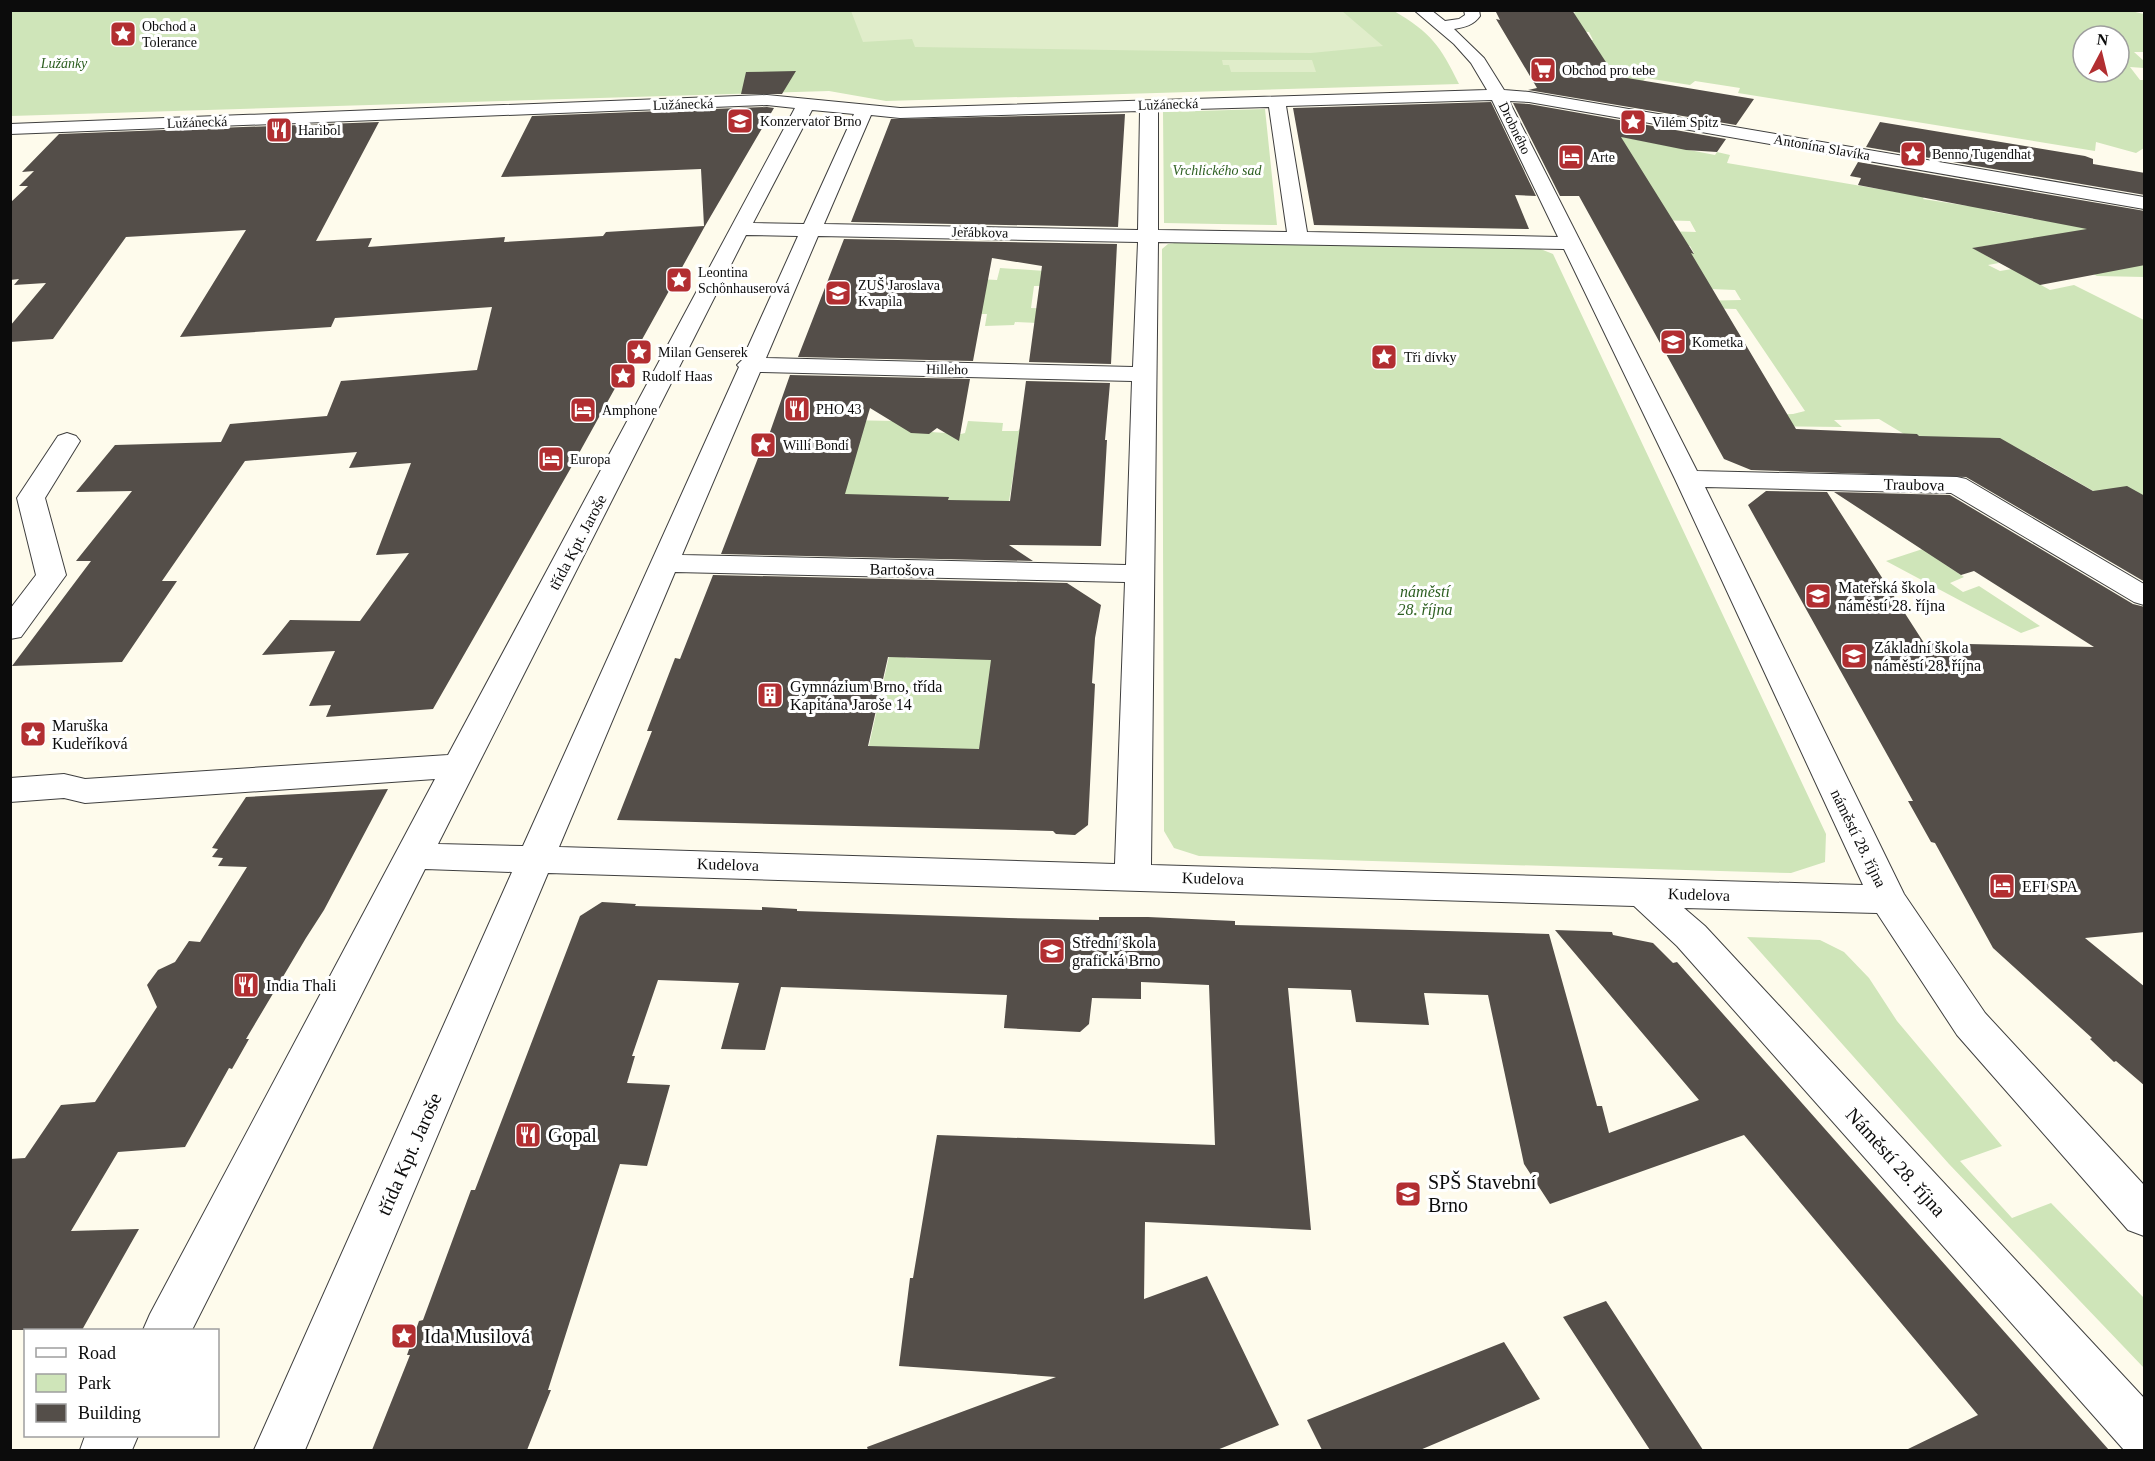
<svg xmlns="http://www.w3.org/2000/svg" width="2155" height="1461" font-family="'Times New Roman',serif">
<style>
.green{fill:#cfe5b9;fill-rule:evenodd}
.pitch{fill:#e0edca}
.building{fill:#544e49;fill-rule:evenodd}
.lines{fill:none;stroke-linecap:round;stroke-linejoin:round}
.minor-casing{stroke:#3f3f3f;stroke-width:2}
.minor{fill:#fff;fill-rule:evenodd}
.labels{text-anchor:middle;stroke-width:6;stroke-linejoin:round;paint-order:stroke}
.far-poi-label{font-size:14px;fill:#0c0c0c;stroke:#fff;text-anchor:start}
.far-park-label{font-size:14px;font-style:italic;fill:#2d5f21;stroke:#fff}
.far-street-label{font-size:14px;fill:#0c0c0c;stroke:#fff}
.street-label{font-size:16px;fill:#0c0c0c;stroke:#fff}
.poi-label{font-size:16px;fill:#0c0c0c;stroke:#fff;text-anchor:start}
.park-label{font-size:16px;font-style:italic;fill:#2d5f21;stroke:#fff}
.near-poi-label{font-size:20px;fill:#0c0c0c;stroke:#fff;text-anchor:start}
.near-street-label{font-size:20px;fill:#0c0c0c;stroke:#fff}
</style>
<rect width="100%" height="100%" fill="#fefbec"/>
<!-- green -->
<path class="green" d="M1573 10 2131 11 2144 14V52H2134L2144 61V68L2130 67 2140 80H2144V148L2136 153 2096 142 2095 151 1738 93 1740 88 1695 81 1690 85 1646 78 1640 84 1617 79 1620 75 1604 69 1587 40H1593L1589 32 1563 31 1553 14 1575 13ZM2083 36H2119V72H2083Z
M10 11H1394C1431 33 1440 45 1459 84L886 101 829 91 11 116Z
M1265 109 1277 225 1164 223 1163 112Z
M1592 131 1715 155 1717 152 1730 155 1727 163 1902 193H1926L1923 199 1968 206 1991 204 1990 211 2144 238V277L2097 276 2031 239 1973 248 1999 263 1988 265 2000 271 2012 269 2050 290 2074 285 2144 320V520L2036 458 2018 463 1919 437 1917 434H1904L1879 419 1834 420 1842 427 1760 426 1773 415 1793 414 1805 411 1736 309 1698 308 1694 301 1741 300 1735 290 1710 289 1686 253H1694L1690 246H1671L1663 231 1696 232 1690 221 1654 220Z
M1181 242 1538 248 1553 254 1826 834 1825 862 1791 873 1199 856 1174 848 1164 831 1162 249 1168 244Z
M1000 268 1060 272 1066 286H1034L1031 308 1064 309 1038 323 1015 322 1014 325 985 326 987 314H970L979 279 997 280Z
M844 420 896 421 912 433 931 432 961 434 965 433 968 421 1003 423 1002 431H1018L1021 427 1009 501 947 504 948 497H811Z
M1944 542 1940 561 1964 577 1950 583 1963 592 1979 586 2040 626 2021 633 1886 561Z
M892 643 906 658 959 659 1015 646 1000 767 865 763Z
M1747 937 1820 940 1844 952 1869 978 1897 1021 2002 1146 1960 1161 2012 1218 2051 1203 2144 1298V1368L1949 1164Z"/>
<!-- pitch -->
<path class="pitch" d="M851 11H1342L1383 46 1311 53 915 47 912 39 863 42Z
M1222 60H1312L1316 72H1231L1229 65H1223Z"/>
<!-- building -->
<path class="building" d="M1495 10H1572L1615 76 1754 99 1736 125 1528 90 1537 88 1496 19 1500 20Z
M796 71 782 94H741L746 72Z
M1491 102 1536 196 1515 195 1529 229 1314 225 1293 108Z
M1513 103 1529 104 1726 139 1717 152 1686 150 1621 137 1694 254 1691 253 1796 429 1917 434 1919 436 2000 438 2093 491 2127 486 2145 496V582L1966 477 1751 470 1724 459 1579 196H1560Z
M767 107 774 108 705 226 568 473 433 709 326 717 331 705 309 706 335 651 262 655 290 620 360 621 409 553 376 555 411 463 349 468 357 452 245 461 162 581H177L122 662 12 666 91 561H76L132 491 76 492 115 445 221 442 230 424 327 416 341 381 477 370 492 307 335 318 331 327 180 337 246 230 126 237 53 339 10 342V326L46 283 14 285 19 279 10 280V203L28 186H19L34 171 22 172 59 134 379 122 316 241 372 238 368 247 505 237 504 242 603 236 606 232 704 226 701 169 501 177 532 116Z
M1125 114 1118 227 851 222 891 119Z
M1880 122 2085 156 2093 159V164L2145 173V195L1866 147Z
M1858 162 2145 211V265L2040 285 1972 248 2087 229 1858 185 1861 178 1850 176Z
M844 239 1117 244 1111 364 1029 362 1042 266 992 258 973 361 798 357Z
M790 375 970 379 959 441 937 428 929 434 911 433 870 408 845 494 949 497 948 500 1010 501 1026 381 1110 383 1105 440H1107L1101 546 1009 545 1033 561 721 554 768 432H770Z
M1766 491 1827 492 1924 643 2094 647 1974 571 1961 575 1834 492 1950 495 2133 604 2145 607V932L2085 938 2145 987V1086L2116 1061 2114 1062 2090 1039 2092 1038 1993 948 1935 843 1931 842 1908 801H1913L1748 505Z
M713 575 1067 583 1101 605 1095 638 1092 683 1095 684 1088 825 1075 835 1056 834 1053 831 617 820 652 731H647L675 658 680 659ZM888 657 991 660 979 749 868 746Z
M388 789 324 910 306 938 246 1039H249L232 1069 229 1068 185 1147 118 1152 71 1231 139 1229 82 1330H10V1159L25 1158 61 1105 95 1102 157 1007 147 985 158 970 175 962 189 941 200 942 247 867 218 866 223 858 212 857 218 849 212 848 246 797Z
M602 902 636 904 635 906 762 910V907L797 909V911L1009 918 1099 920V917H1148L1235 921V925L1549 934 1597 1106H1602L1609 1133 1699 1100 1555 930 1612 932 1613 935 1653 943 1673 963 1677 962 2109 1450H1906L1978 1415 1744 1135 1550 1204 1524 1164 1488 995 1424 993 1429 1025 1356 1022 1351 990 1288 988 1311 1230 1145 1222 1144 1299 1207 1276 1279 1425 1217 1450H868L867 1447 1056 1377 899 1366 910 1278H913L937 1135 1215 1145 1209 985 1141 982V999L1092 998 1089 1024 1080 1032 1004 1028 1007 995 781 987 765 1050 721 1049 739 983 658 980 632 1056H635L627 1083 670 1085 647 1166 620 1164 548 1390H551L527 1450H372L410 1355H407L419 1321 423 1320 471 1190H475L580 916Z
M1606 1301 1703 1450H1650L1563 1317Z
M1504 1342 1540 1399 1420 1450H1322L1307 1420Z"/>
<g class="lines">
<defs>
<path id="minor" d="M1414 10H1431L1445 21 1459 19 1465 15 1464 10H1479L1480 16C1474 25 1465 27 1454 29L1484 58 1504 90 1529 92 2144 197V209L1529 102 1509 101 1697 471 1957 477 1966 479 2144 584V605L2134 602 1951 493 1705 487 1904 894 1985 1013 2144 1185V1236L2128 1230 1957 1035 1877 913 1684 908 1705 926 2144 1398V1450H2124L1677 946 1634 906 548 873 305 1450H254L512 872 425 869 192 1330H143L150 1314 435 779 85 803 64 798 10 802V778L64 774 85 779 448 755 795 108 767 105 10 134V124L767 95 900 108 1487 90 1471 63 1454 44ZM1492 100 1558 237 1307 232 1286 106ZM1269 107 1287 232 1158 230V110ZM812 110 854 114 804 224 753 223ZM1140 111 1138 230 824 224 871 115 900 118ZM746 235 798 236 742 360 737 365 739 367 523 846 438 844ZM818 236 1138 242 1133 367 766 358ZM1158 242 1564 249 1675 479 1863 885 1151 865ZM760 372 1132 381 1126 565 682 555ZM675 572 1125 582 1115 864 559 847Z
M67 433 76 436 80 441 45 498 66 575 21 637 10 639V609L36 575 17 498 58 436Z
M85 1436H138L132 1450H80Z"/>
</defs>
<!-- minor casing -->
<use href="#minor" class="minor-casing"/>
<!-- minor -->
<use href="#minor" class="minor"/>
</g>
<!-- icons -->
<defs>
<symbol id="sight-square" viewBox="-11 -11 22 22"><rect x="-9" y="-9" width="18" height="18" rx="4" fill="#b22e31" stroke="#fff"/><path d="M0-6L1.8-2.2L6-1.7L2.9 1.2L3.7 5.4L0 3.3L-3.7 5.4L-2.9 1.2L-6-1.7L-1.8-2.2Z" fill="#fff"/></symbol>
<symbol id="supermarket-square" viewBox="-11 -11 22 22"><rect x="-9" y="-9" width="18" height="18" rx="4" fill="#b22e31" stroke="#fff"/><path d="M-6-5.5h2.5l.6 2H6L4.5 2H-2.5L-4.4-4H-6ZM-1.5 3.2a1.3 1.3 0 1 0 .1 0ZM3 3.2a1.3 1.3 0 1 0 .1 0Z" fill="#fff"/></symbol>
<symbol id="school-square" viewBox="-11 -11 22 22"><rect x="-9" y="-9" width="18" height="18" rx="4" fill="#b22e31" stroke="#fff"/><path d="M0-5L7-2L0 1L-7-2ZM-4 1L0 2.5L4 1V4Q0 6-4 4Z" fill="#fff"/></symbol>
<symbol id="restaurant-square" viewBox="-11 -11 22 22"><rect x="-9" y="-9" width="18" height="18" rx="4" fill="#b22e31" stroke="#fff"/><path d="M-5-6h1v4h1v-4h1v4h1v-4h1v5L-1.5 .5V6h-2V.5L-5-1ZM5-6V6H3V1.5H1.5Q1.5-4 5-6Z" fill="#fff"/></symbol>
<symbol id="hotel-square" viewBox="-11 -11 22 22"><rect x="-9" y="-9" width="18" height="18" rx="4" fill="#b22e31" stroke="#fff"/><path d="M-6-4.5h1.5V1H6V5H4.5V3h-9V5H-6ZM-4 0a1.8 1.8 0 1 1 3.6 0ZM.5 0V-2.5h3Q6-2.5 6 0Z" fill="#fff"/></symbol>
<symbol id="building-square" viewBox="-11 -11 22 22"><rect x="-9" y="-9" width="18" height="18" rx="4" fill="#b22e31" stroke="#fff"/><path d="M-4-6H4V6H1V3H-1V6H-4ZM-2.5-4.3h1.7v1.8h-1.7ZM.8-4.3h1.7v1.8H.8ZM-2.5-1h1.7V.8h-1.7ZM.8-1h1.7V.8H.8Z" fill="#fff"/></symbol>
<symbol id="university-square" viewBox="-11 -11 22 22"><rect x="-9" y="-9" width="18" height="18" rx="4" fill="#b22e31" stroke="#fff"/><path d="M0-5L7-2L0 1L-7-2ZM-4 1L0 2.5L4 1V4Q0 6-4 4Z" fill="#fff"/></symbol>
</defs>
<g fill-rule="evenodd">
<use href="#sight-square" x="108" y="19" width="30" height="30"/>
<use href="#supermarket-square" x="1528" y="55" width="30" height="30"/>
<use href="#school-square" x="725" y="106" width="30" height="30"/>
<use href="#sight-square" x="1618" y="107" width="30" height="30"/>
<use href="#restaurant-square" x="264" y="115" width="30" height="30"/>
<use href="#sight-square" x="1898" y="139" width="30" height="30"/>
<use href="#hotel-square" x="1556" y="142" width="30" height="30"/>
<use href="#sight-square" x="664" y="265" width="30" height="30"/>
<use href="#school-square" x="823" y="278" width="30" height="30"/>
<use href="#school-square" x="1658" y="327" width="30" height="30"/>
<use href="#sight-square" x="624" y="337" width="30" height="30"/>
<use href="#sight-square" x="1369" y="342" width="30" height="30"/>
<use href="#sight-square" x="608" y="361" width="30" height="30"/>
<use href="#restaurant-square" x="782" y="394" width="30" height="30"/>
<use href="#hotel-square" x="568" y="395" width="30" height="30"/>
<use href="#sight-square" x="748" y="430" width="30" height="30"/>
<use href="#hotel-square" x="536" y="444" width="30" height="30"/>
<use href="#school-square" x="1803" y="581" width="30" height="30"/>
<use href="#school-square" x="1839" y="641" width="30" height="30"/>
<use href="#building-square" x="755" y="680" width="30" height="30"/>
<use href="#sight-square" x="18" y="719" width="30" height="30"/>
<use href="#hotel-square" x="1987" y="871" width="30" height="30"/>
<use href="#school-square" x="1037" y="936" width="30" height="30"/>
<use href="#restaurant-square" x="231" y="970" width="30" height="30"/>
<use href="#restaurant-square" x="513" y="1120" width="30" height="30"/>
<use href="#university-square" x="1393" y="1179" width="30" height="30"/>
<use href="#sight-square" x="389" y="1321" width="30" height="30"/>
</g>
<g class="labels">
<!-- far-poi labels -->
<g class="far-poi-label">
<text x="142" y="31">Obchod a<tspan x="142" dy="16">Tolerance</tspan></text>
<text x="1562" y="75">Obchod pro tebe</text>
<text x="760" y="126">Konzervatoř Brno</text>
<text x="1652" y="127">Vilém Spitz</text>
<text x="298" y="135">Haribol</text>
<text x="1932" y="159">Benno Tugendhat</text>
<text x="1590" y="162">Arte</text>
<text x="698" y="277">Leontina<tspan x="698" dy="16">Schönhauserová</tspan></text>
<text x="858" y="290">ZUŠ Jaroslava<tspan x="858" dy="16">Kvapila</tspan></text>
<text x="1692" y="347">Kometka</text>
<text x="658" y="357">Milan Genserek</text>
<text x="1404" y="362">Tři dívky</text>
<text x="642" y="381">Rudolf Haas</text>
<text x="816" y="414">PHO 43</text>
<text x="602" y="415">Amphone</text>
<text x="783" y="450">Willi Bondi</text>
<text x="570" y="464">Europa</text>
</g>
<!-- far-park labels -->
<g class="far-park-label">
<text x="64" y="68">Lužánky</text>
<text x="1217" y="175">Vrchlického sad</text>
</g>
<!-- far-street labels -->
<g class="far-street-label">
<text transform="translate(683 104) rotate(-2)" y="5">Lužánecká</text>
<text transform="translate(1168 104) rotate(-2)" y="5">Lužánecká</text>
<text transform="translate(197 122) rotate(-2)" y="5">Lužánecká</text>
<text transform="translate(1515 128) rotate(64)" y="5">Drobného</text>
<text transform="translate(1822 147) rotate(10)" y="5">Antonína Slavíka</text>
<text transform="translate(980 232) rotate(1)" y="5">Jeřábkova</text>
<text transform="translate(947 369) rotate(1)" y="5">Hilleho</text>
</g>
<!-- street labels -->
<g class="street-label">
<text transform="translate(1914 484) rotate(1)" y="6">Traubova</text>
<text transform="translate(577 542) rotate(-62)" y="6">třída Kpt. Jaroše</text>
<text transform="translate(902 569) rotate(1)" y="6">Bartošova</text>
<text transform="translate(1859 838) rotate(64)" y="6">náměstí 28. října</text>
<text transform="translate(728 864) rotate(2)" y="6">Kudelova</text>
<text transform="translate(1213 878) rotate(2)" y="6">Kudelova</text>
<text transform="translate(1699 894) rotate(2)" y="6">Kudelova</text>
</g>
<!-- poi labels -->
<g class="poi-label">
<text x="1838" y="593">Mateřská škola<tspan x="1838" dy="18">náměstí 28. října</tspan></text>
<text x="1874" y="653">Základní škola<tspan x="1874" dy="18">náměstí 28. října</tspan></text>
<text x="790" y="692">Gymnázium Brno, třída<tspan x="790" dy="18">Kapitána Jaroše 14</tspan></text>
<text x="52" y="731">Maruška<tspan x="52" dy="18">Kudeříková</tspan></text>
<text x="2022" y="892">EFI SPA</text>
<text x="1072" y="948">Střední škola<tspan x="1072" dy="18">grafická Brno</tspan></text>
<text x="266" y="991">India Thali</text>
</g>
<!-- park labels -->
<g class="park-label">
<text x="1425" y="597">náměstí<tspan x="1425" dy="18">28. října</tspan></text>
</g>
<!-- near-poi labels -->
<g class="near-poi-label">
<text x="548" y="1142">Gopal</text>
<text x="1428" y="1189">SPŠ Stavební<tspan x="1428" dy="23">Brno</tspan></text>
<text x="424" y="1343">Ida Musilová</text>
</g>
<!-- near-street labels -->
<g class="near-street-label">
<text transform="translate(409 1154) rotate(-66)" y="7">třída Kpt. Jaroše</text>
<text transform="translate(1896 1162) rotate(48)" y="7">Náměstí 28. října</text>
</g>
</g>
<!-- border -->
<rect width="2155" height="1461" fill="none" stroke="#0c0c0c" stroke-width="24"/>
<!-- legend -->
<rect x="24" y="1329" width="195" height="108" fill="#ffffff" stroke="#9e9e9e" stroke-width="1.5"/>
<rect x="36" y="1348" width="30" height="9" fill="#ffffff" stroke="#9e9e9e" stroke-width="1.5"/>
<text x="78" y="1359" font-size="18" fill="#0c0c0c">Road</text>
<rect x="36" y="1374" width="30" height="18" fill="#cfe5b9" stroke="#9e9e9e" stroke-width="1.5"/>
<text x="78" y="1389" font-size="18" fill="#0c0c0c">Park</text>
<rect x="36" y="1404" width="30" height="18" fill="#544e49" stroke="#9e9e9e" stroke-width="1.5"/>
<text x="78" y="1419" font-size="18" fill="#0c0c0c">Building</text>
<!-- north arrow -->
<g transform="translate(2101 54) rotate(7)"><circle r="28" fill="#ffffff" stroke="#9e9e9e" stroke-width="1.5"/>
<path d="M0-4.5L10 22L0 15L-10 22Z" fill="#b22e31"/>
<text y="-9" font-size="16" font-weight="bold" text-anchor="middle" fill="#0c0c0c">N</text>
</g>
</svg>
